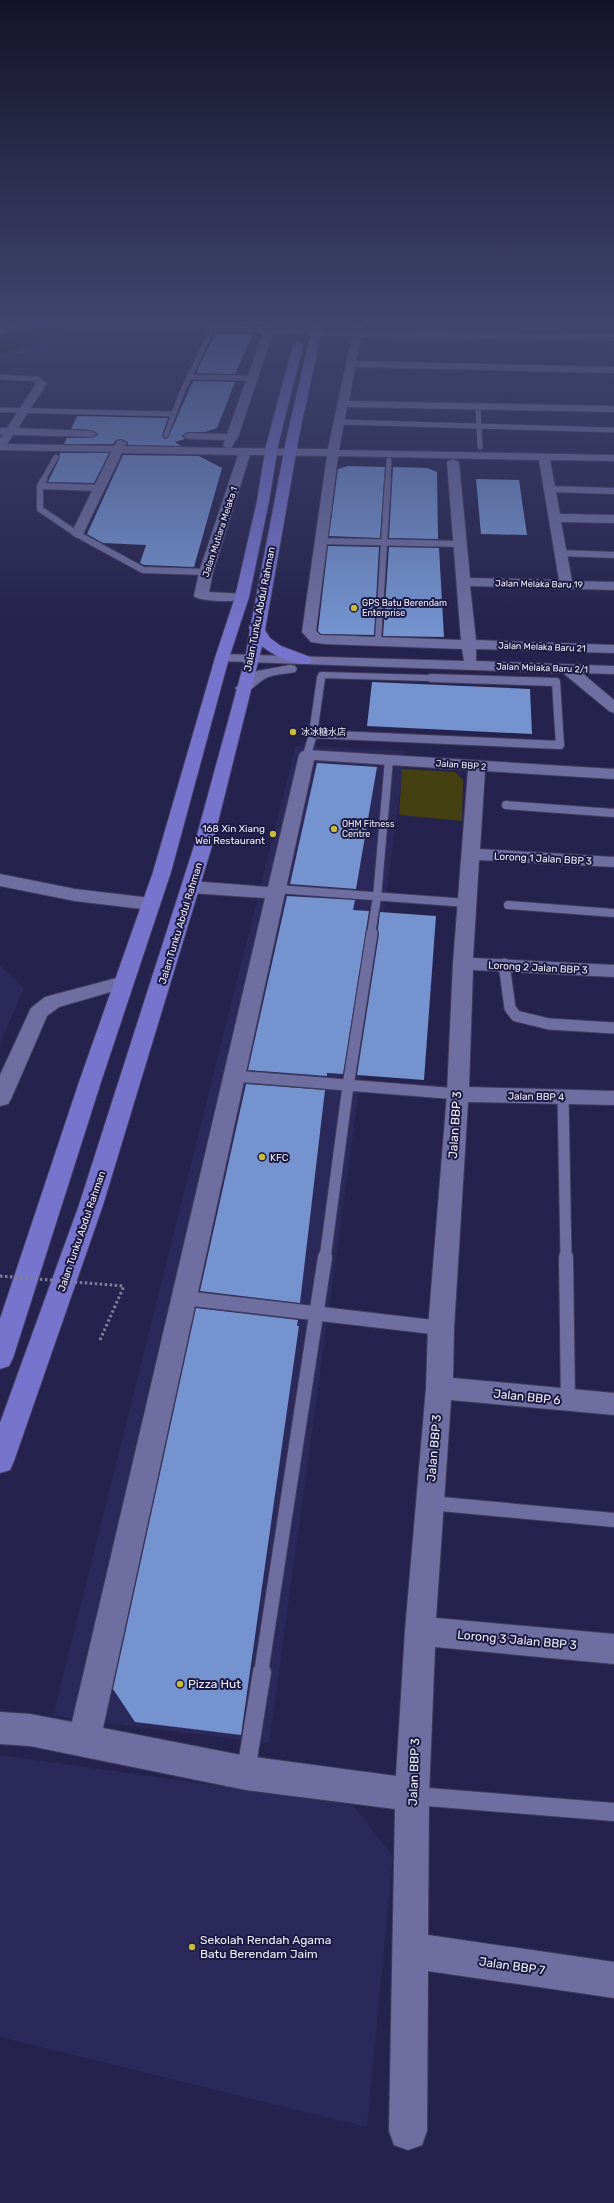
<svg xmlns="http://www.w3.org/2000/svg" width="614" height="2203" font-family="Rubik,'Noto Sans SC',sans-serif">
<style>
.built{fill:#2b285a}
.green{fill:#454011}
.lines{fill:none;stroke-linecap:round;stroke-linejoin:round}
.river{fill:#021a10;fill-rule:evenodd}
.building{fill:#7493cf}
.lane-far5-casing{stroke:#413c5e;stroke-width:6}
.lane-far4-casing{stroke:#413c5e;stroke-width:8}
.lane-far3-casing{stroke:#413c5e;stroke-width:10}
.lane-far2-casing{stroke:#413c5e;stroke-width:13}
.lane-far1-casing{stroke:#413c5e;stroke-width:16}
.lane-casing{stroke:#413c5e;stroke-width:20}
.street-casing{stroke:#413c5e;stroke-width:2}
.primary-casing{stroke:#413c5e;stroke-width:2}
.path-far1{stroke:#7f7f9b;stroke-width:1;stroke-dasharray:1 1;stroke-linecap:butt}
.path{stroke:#7f7f9b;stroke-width:3;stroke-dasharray:2.5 2.5;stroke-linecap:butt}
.lane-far5{stroke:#6e6fa0;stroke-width:5}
.lane-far4{stroke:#6e6fa0;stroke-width:6}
.lane-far3{stroke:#6e6fa0;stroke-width:8}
.lane-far2{stroke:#6e6fa0;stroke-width:11}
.lane-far1{stroke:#6e6fa0;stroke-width:14}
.lane{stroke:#6e6fa0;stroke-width:18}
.street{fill:#6e6fa0;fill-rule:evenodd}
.primary{fill:#7774ce;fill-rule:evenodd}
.path-bridge{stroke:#7f7f9b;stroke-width:3;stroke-dasharray:2.5 2.5;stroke-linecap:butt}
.poi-dot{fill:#c9bb3a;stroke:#1c1942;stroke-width:1.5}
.labels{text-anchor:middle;stroke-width:4;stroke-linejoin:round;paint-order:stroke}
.far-street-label{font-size:9px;fill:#eeeffa;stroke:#1c1942}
.far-poi-label{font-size:9px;fill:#eeeffa;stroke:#1c1942;text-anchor:start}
.street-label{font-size:10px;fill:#eeeffa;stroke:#1c1942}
.poi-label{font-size:10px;fill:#eeeffa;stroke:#1c1942;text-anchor:end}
.near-street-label{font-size:12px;fill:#eeeffa;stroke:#1c1942}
.near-poi-label{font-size:12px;fill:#eeeffa;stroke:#1c1942;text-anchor:start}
</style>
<rect width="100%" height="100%" fill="#25234d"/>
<!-- built -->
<path class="built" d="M296 745 406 751 269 1743 53 1716Z
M0 965 24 988 0 1044Z
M0 1755 353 1805 393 1857 367 2127 0 2037Z"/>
<!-- green -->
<path class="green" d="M402 769 455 772 463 780 462 821 399 815Z"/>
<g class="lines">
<!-- river -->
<path class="river" d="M38 324H60L42 342 0 354V341L28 334Z"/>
</g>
<!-- building -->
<path class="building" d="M215 334H253L235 374 196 373Z
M193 381 235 382 217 428 205 432H188L182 435 185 439 175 442 181 446 128 445V442L121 439 116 440 113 444H64L67 438H91L98 435 91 430 71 429 77 416 168 418 162 435 164 439 168 438Z
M60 453H109L94 483 48 482 59 459Z
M123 455 199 456 222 468 194 567 144 565 140 563 146 545 103 543 87 534Z
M348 466 385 467 380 538 329 536 338 469Z
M393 467 427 468 437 472 438 539 389 538Z
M476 479 519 480 527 535 481 534Z
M328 546 379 547 374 635 321 634 318 631Z
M389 547 439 548 444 637 383 636Z
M372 682 530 689 532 734 367 726Z
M317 763 377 767 356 889 290 884Z
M287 896 355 900 353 910 369 911 343 1074 327 1073V1076L248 1070Z
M380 912 436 916 424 1080 357 1075 379 934 378 929Z
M246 1084 325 1090 300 1303 200 1291Z
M196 1308 298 1320 297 1326H299L241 1735 135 1722 113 1689Z"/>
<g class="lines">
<defs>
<path id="lane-far5" d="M0 377 37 379
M189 377 253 378
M478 406 480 447
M0 410 172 414
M339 422 614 430
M166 435 182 392 215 324
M43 480 56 457
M388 480 389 460"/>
<path id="lane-far4" d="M44 479 40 486V509L77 534 143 570 206 572
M40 486 101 488
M549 489 614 491
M321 541 460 544
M560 553 614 555
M378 641 388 479
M320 679 321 675 464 679"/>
<path id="lane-far3" d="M313 734 560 745 556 682 431 678
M313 734 321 678
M307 755 313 734
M506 805 614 813
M277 889 467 903
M508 905 614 913
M371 934 377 897 389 760"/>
<path id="lane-far2" d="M504 964 510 1008 516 1016 549 1024 614 1028
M234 1076 458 1094
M563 1096 566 1258
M325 1258 348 1086 372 933"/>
<path id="lane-far1" d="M566 1257 568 1401
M184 1298 441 1328
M430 1503 614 1520
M261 1673 325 1257"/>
<path id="lane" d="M246 1771 262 1672
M415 1796 614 1812"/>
<path id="street" d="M8 324H19L0 336V329Z
M266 324H276L274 328H302L307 331 302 334 273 333 238 437 231 448 328 449 352 336H316L311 333 313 331H353L354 324H364L362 331 614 335V341L361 337 356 361 614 367V373L355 367 349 401 614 406V412L347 407 339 450 614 455V461L550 460 560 514 614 515V523L561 522 572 581 614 582V590L470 586 476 640 614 645V653L476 649V661L614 666V674L582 673 614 700V713L609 711 563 673 217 661 215 658 217 655 222 654 464 661 462 649 325 644 311 642 302 632 327 456 250 455 213 572 209 592 247 594 249 597C244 603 199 602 194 596L199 572 238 455 122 453 83 534 77 538 71 534 111 452 0 450V438L3 434H0V428H7L36 384 32 379 37 376 47 383 18 428 91 431 97 434 91 437 13 435 7 444 114 446 117 441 121 440 127 443 125 446 226 448 223 445 225 440 189 439 183 436 189 433 227 434 263 333 212 332 207 329 212 326 265 327ZM338 456 539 460 559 580 470 578 459 462 453 459 447 462 461 640 320 635 316 631Z
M290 665 295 666 297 669 295 672C286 674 274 674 266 678 256 683 251 694 238 691L235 688 257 671Z
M307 750 614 769V779L485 771 480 849 614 857V867L479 860 473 958 614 965V977L473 970 469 1087 614 1091V1105L468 1102 454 1328 453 1378 614 1393V1415L451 1400 436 1618 614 1634V1664L435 1647 429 1795 428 1935 614 1962V1998L428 1971 427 2131 422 2145 408 2150 394 2145 389 2131 395 1809 246 1790 30 1746 0 1744V1712L30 1714 72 1722 265 898 191 893 184 891 182 887 184 883 191 881 268 887 299 755 301 752ZM314 760 468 770 453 963 447 1094 428 1328 426 1388 405 1631 396 1776 246 1756 103 1728Z
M0 874 75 889 151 898 158 900 160 904 158 908 151 910 75 901 0 886Z
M124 976 131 978 134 982 131 986 59 1007 47 1016 11 1099 8 1104 0 1106V1075L31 1008 45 997Z"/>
<path id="primary" d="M313 324H323L299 436 265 630 270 638 281 646 310 657 312 660 310 663C297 667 272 655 262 646L212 846 103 1205 14 1461 10 1470 0 1473V1423L79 1205 194 846 245 659 250 630 249 627 251 624 287 436Z
M298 342 303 345 278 446 269 501 249 597 229 658 171 872 101 1082 13 1358 9 1366 0 1369V1319L79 1082 153 872 215 658 235 597 257 501 266 446 293 345Z"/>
</defs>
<!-- lane-far5 casing -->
<use href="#lane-far5" class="lane-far5-casing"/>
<!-- lane-far4 casing -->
<use href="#lane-far4" class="lane-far4-casing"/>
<!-- lane-far3 casing -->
<use href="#lane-far3" class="lane-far3-casing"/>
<!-- lane-far2 casing -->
<use href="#lane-far2" class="lane-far2-casing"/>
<!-- lane-far1 casing -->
<use href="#lane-far1" class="lane-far1-casing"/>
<!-- lane casing -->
<use href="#lane" class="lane-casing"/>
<!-- street casing -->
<use href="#street" class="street-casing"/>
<!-- primary casing -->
<use href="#primary" class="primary-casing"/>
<!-- path-far1 -->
<path class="path-far1" d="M0 356C30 352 52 346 74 324"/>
<!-- path -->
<path class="path" d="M100 1340 124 1286"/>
<!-- lane-far5 -->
<use href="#lane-far5" class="lane-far5"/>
<!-- lane-far4 -->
<use href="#lane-far4" class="lane-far4"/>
<!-- lane-far3 -->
<use href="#lane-far3" class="lane-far3"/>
<!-- lane-far2 -->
<use href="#lane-far2" class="lane-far2"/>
<!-- lane-far1 -->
<use href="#lane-far1" class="lane-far1"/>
<!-- lane -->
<use href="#lane" class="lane"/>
<!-- street -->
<use href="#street" class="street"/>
<!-- primary -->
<use href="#primary" class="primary"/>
<!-- path-bridge -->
<path class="path-bridge" d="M0 1276 124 1286"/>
</g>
<!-- sky -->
<linearGradient id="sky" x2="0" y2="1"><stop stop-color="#14132a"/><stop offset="0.51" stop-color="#40456d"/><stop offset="1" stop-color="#40456d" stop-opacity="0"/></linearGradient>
<rect width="614" height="632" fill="url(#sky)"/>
<!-- markers -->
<g class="poi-dot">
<circle cx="354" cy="608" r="4"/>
<circle cx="293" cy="732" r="4"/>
<circle cx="334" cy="829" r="4"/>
<circle cx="273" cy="834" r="4"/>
<circle cx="262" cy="1157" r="4"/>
<circle cx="180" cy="1684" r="4"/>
<circle cx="192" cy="1947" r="4"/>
</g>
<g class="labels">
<!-- far-street labels -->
<g class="far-street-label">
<text transform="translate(220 532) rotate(-72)" y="3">Jalan Mutiara Melaka 1</text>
<text transform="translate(539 584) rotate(1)" y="3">Jalan Melaka Baru 19</text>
<text transform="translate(542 647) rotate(2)" y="3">Jalan Melaka Baru 21</text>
<text transform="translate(542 668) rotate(2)" y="3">Jalan Melaka Baru 2/1</text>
<text transform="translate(461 765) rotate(4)" y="3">Jalan BBP 2</text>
</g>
<!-- far-poi labels -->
<g class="far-poi-label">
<text x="362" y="606">GPS Batu Berendam<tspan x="362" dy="10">Enterprise</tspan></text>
<text x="301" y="735">冰冰糖水店</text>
<text x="342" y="827">OHM Fitness<tspan x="342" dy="10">Centre</tspan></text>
</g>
<!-- street labels -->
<g class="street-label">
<text transform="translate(259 609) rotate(-79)" y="4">Jalan Tunku Abdul Rahman</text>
<text transform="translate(543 858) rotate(3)" y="4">Lorong 1 Jalan BBP 3</text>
<text transform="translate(180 923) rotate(-73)" y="4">Jalan Tunku Abdul Rahman</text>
<text transform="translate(538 967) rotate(3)" y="4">Lorong 2 Jalan BBP 3</text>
<text transform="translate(536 1096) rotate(1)" y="4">Jalan BBP 4</text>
<text transform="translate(81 1231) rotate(-71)" y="4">Jalan Tunku Abdul Rahman</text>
</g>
<!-- poi labels -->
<g class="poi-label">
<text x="265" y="832">168 Xin Xiang<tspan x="265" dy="12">Wei Restaurant</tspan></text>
<text x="270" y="1161" text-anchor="start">KFC</text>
</g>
<!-- near-street labels -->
<g class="near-street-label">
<text transform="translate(455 1125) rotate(-86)" y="4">Jalan BBP 3</text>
<text transform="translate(527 1397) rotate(6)" y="4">Jalan BBP 6</text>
<text transform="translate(434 1448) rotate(-85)" y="4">Jalan BBP 3</text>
<text transform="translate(517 1640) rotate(5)" y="4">Lorong 3 Jalan BBP 3</text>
<text transform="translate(414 1772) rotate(-88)" y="4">Jalan BBP 3</text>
<text transform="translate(512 1966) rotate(8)" y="4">Jalan BBP 7</text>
</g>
<!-- near-poi labels -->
<g class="near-poi-label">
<text x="188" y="1688">Pizza Hut</text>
<text x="200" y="1944">Sekolah Rendah Agama<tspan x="200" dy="14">Batu Berendam Jaim</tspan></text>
</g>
</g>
</svg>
